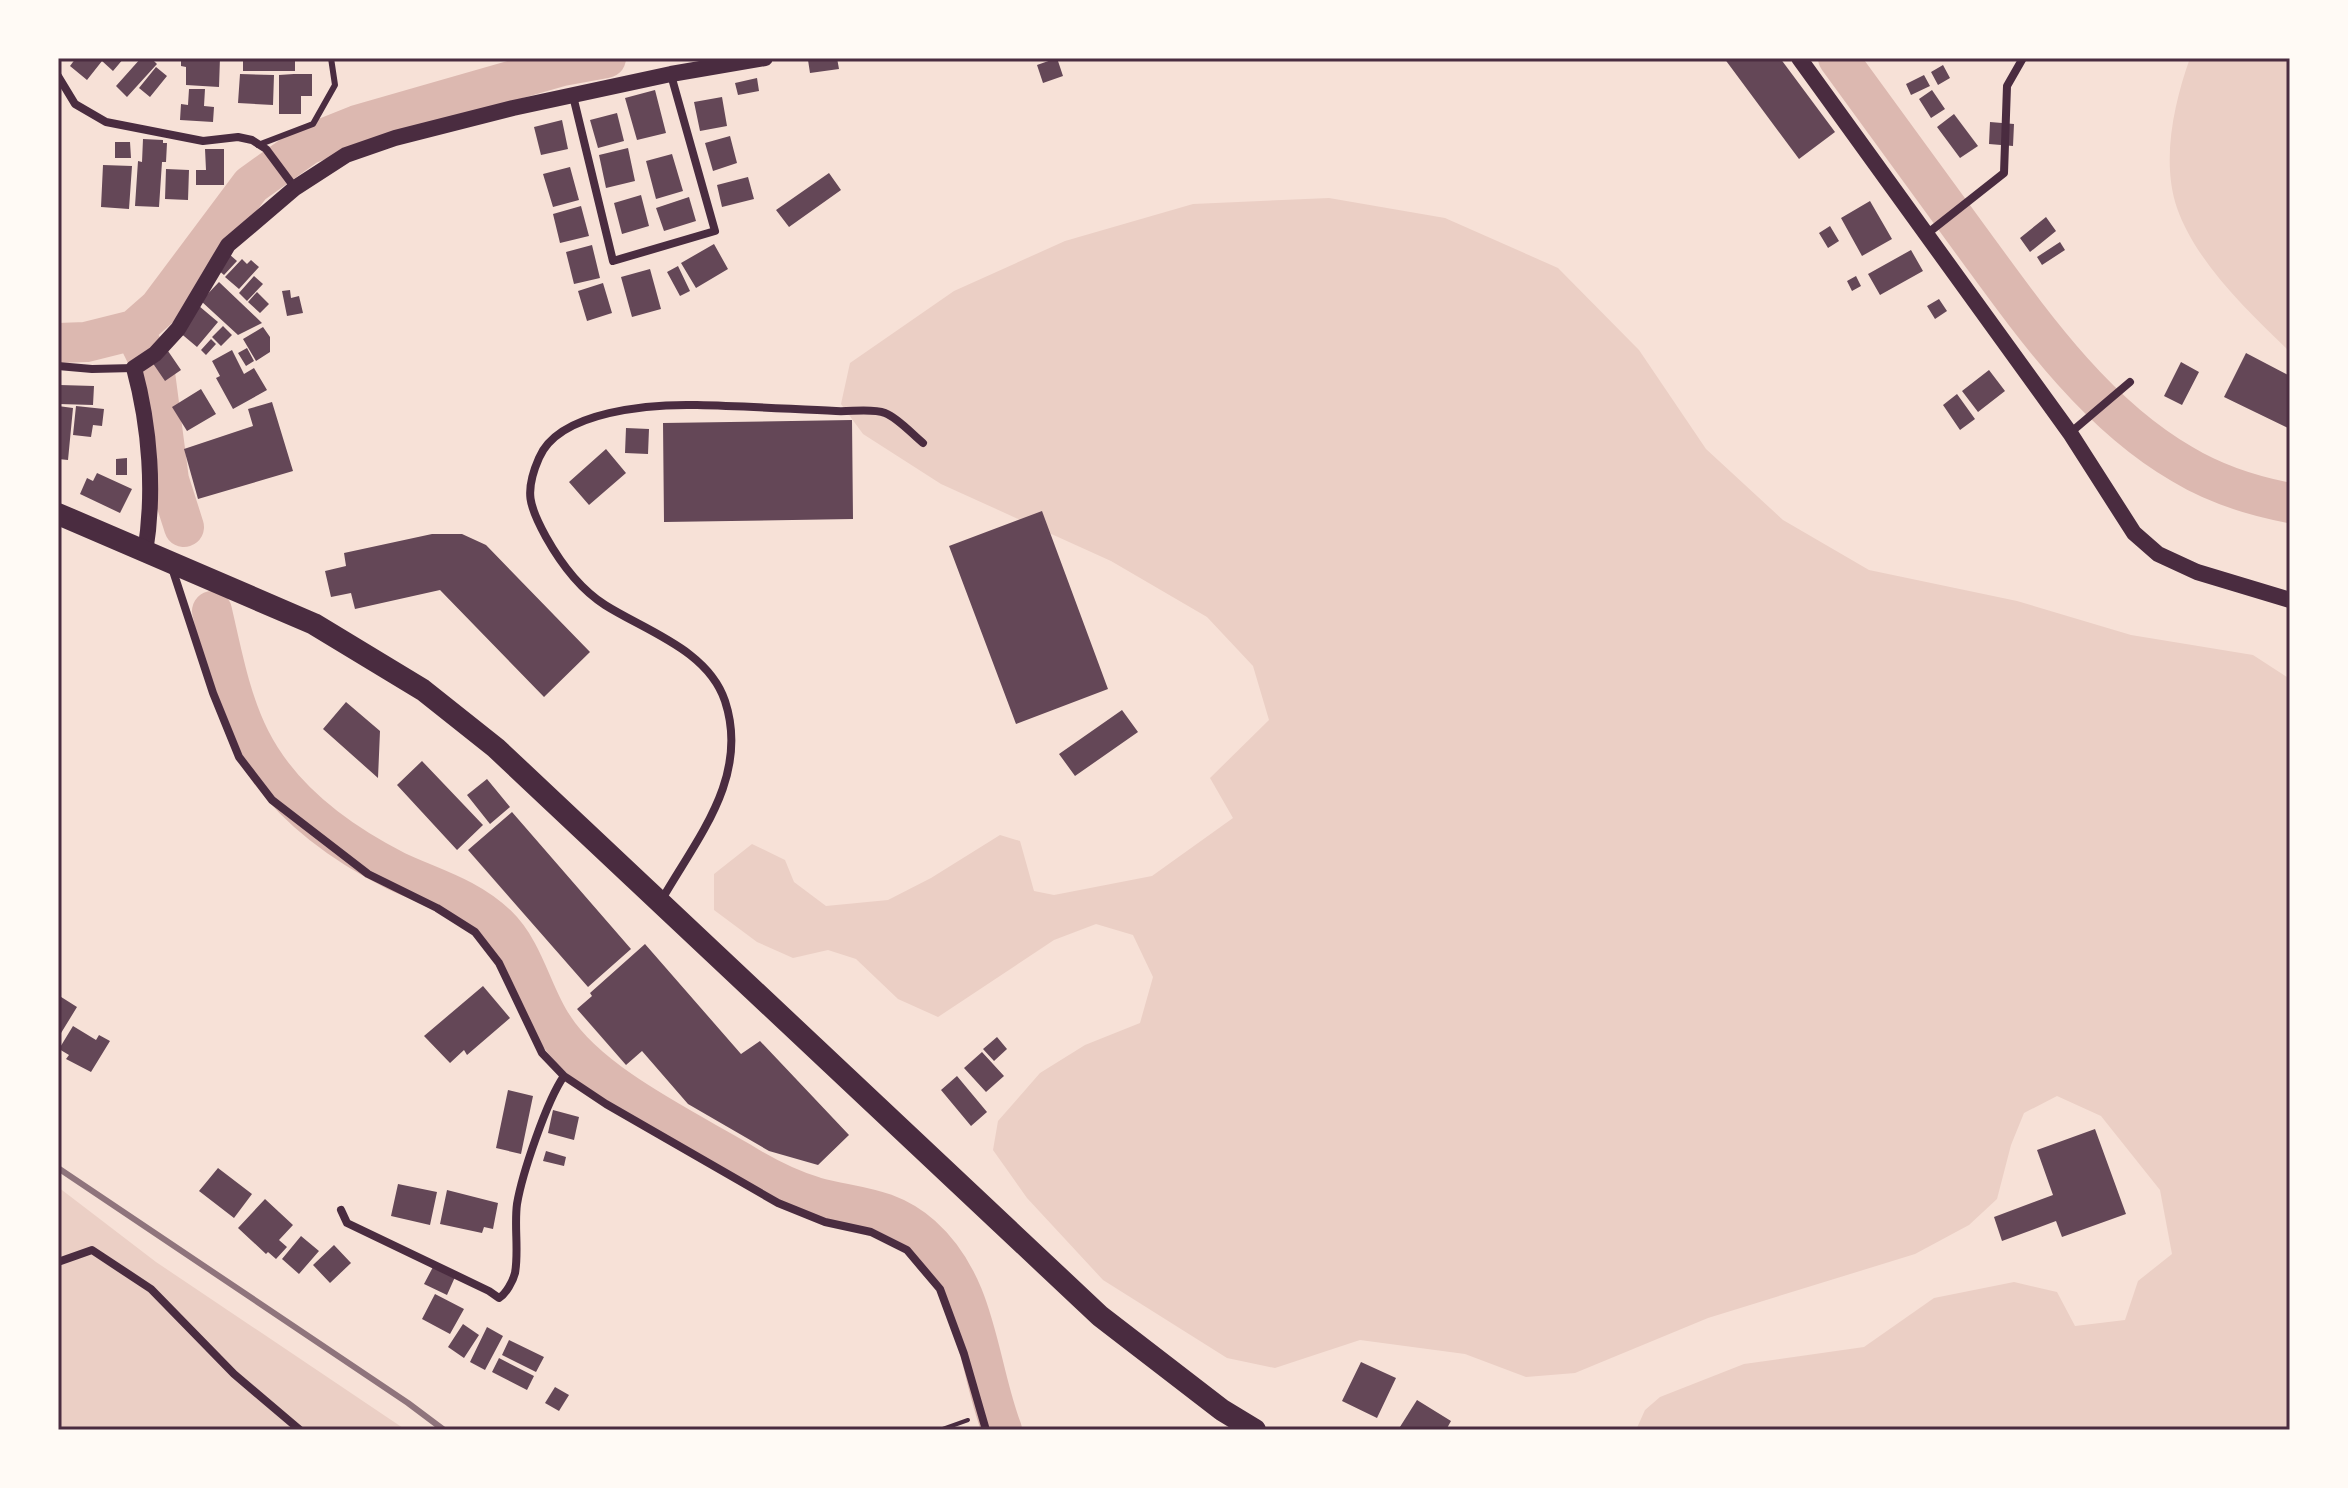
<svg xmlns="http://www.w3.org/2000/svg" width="2348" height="1488" font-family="'DejaVu Sans',sans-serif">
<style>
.green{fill:#ebcfc5}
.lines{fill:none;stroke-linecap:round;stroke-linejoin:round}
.river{stroke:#dcb8b0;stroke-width:40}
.building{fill:#644757}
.path{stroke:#4a2c40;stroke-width:4}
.service{stroke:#4a2c40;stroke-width:6}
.minor{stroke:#4a2c40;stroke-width:8}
.secondary{stroke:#4a2c40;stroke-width:16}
.trunk{stroke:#4a2c40;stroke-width:22}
.rail{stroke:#8f747c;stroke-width:6}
.neatline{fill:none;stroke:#4a2c40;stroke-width:3}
</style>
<rect width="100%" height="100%" fill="#f7e1d7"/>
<!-- green -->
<path class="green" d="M2190 58H2290V352C2249 312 2197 264 2177 208 2161 161 2174 103 2190 58Z
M1329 198 1445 218 1558 268 1639 350 1706 449 1783 520 1869 570 2017 601 2131 635 2253 655 2290 679V1430H1636L1645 1410 1660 1397 1744 1364 1864 1347 1934 1298 2014 1282 2057 1292 2075 1326 2125 1320 2138 1281 2172 1254 2160 1190 2101 1116 2057 1096 2024 1113 2011 1145 1997 1199 1969 1225 1915 1254 1708 1318 1575 1373 1526 1377 1465 1354 1360 1340 1275 1368 1227 1358 1103 1280 1027 1198 993 1150 998 1121 1040 1073 1085 1045 1140 1023 1153 977 1133 935 1096 924 1054 940 938 1017 898 999 856 959 828 950 793 958 757 942 714 910V874L752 844 785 860 794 882 826 906 888 900 931 878 1000 835 1020 841 1034 891 1054 895 1152 876 1233 818 1210 778 1269 720 1253 666 1207 617 1111 561 941 484 863 434 841 404 850 363 954 291 1065 241 1193 204Z
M58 1187 156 1262 406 1430H58Z"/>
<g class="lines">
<!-- river -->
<path class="river" d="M1838 58C1885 122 1931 186 1978 250 2035 328 2097 415 2182 464 2215 484 2253 496 2290 503
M134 330 155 373 169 480 184 527
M58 343 86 342 134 330 159 308 251 185 307 145 357 125 444 100 562 66 606 58
M212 611C222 654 230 699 250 739 280 799 337 841 396 871 432 888 468 897 497 925 525 952 532 995 553 1026 589 1083 681 1127 739 1161 763 1176 788 1189 815 1197 856 1208 888 1206 922 1236 978 1286 977 1365 1002 1430"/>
</g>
<!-- building -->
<path class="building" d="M76 58H124L113 71 102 61 87 80 70 66Z
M141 58H151L157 64 127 97 116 86Z
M181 58H220L219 87 186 85V67L181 66Z
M243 58H295V71H243Z
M817 58H837L839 69 810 73 808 60Z
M1057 58 1063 76 1043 83 1037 65Z
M1724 58H1780L1835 132 1799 159Z
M1943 65 1950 78 1938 85 1931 72Z
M156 67 167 76 150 97 139 88Z
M240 74 274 75 273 105 238 103Z
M294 74H312V96H301V114H279V75Z
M1924 75 1930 86 1911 95 1906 84Z
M757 78 759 91 738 95 735 83Z
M189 89H205L204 106 214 107 213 122 180 120 181 104 188 105Z
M655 90 666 133 637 140 625 98Z
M1932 90 1945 109 1931 118 1919 99Z
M722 97 727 126 700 131 694 102Z
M617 113 624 141 598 148 590 120Z
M1954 114 1978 146 1960 158 1937 127Z
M562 120 568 149 541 155 534 127Z
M1990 122 2014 124 2013 146 1989 144Z
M730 136 737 163 713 171 705 143Z
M143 139 163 140V143H167L166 162H162L159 207 135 206 138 161 142 162Z
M115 142H130L131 158H115Z
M628 148 635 181 606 188 599 155Z
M205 149H224V185H196V170H206Z
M672 154 683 191 656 199 646 161Z
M103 165 132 166 129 209 101 207Z
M570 167 579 200 553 207 543 174Z
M166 169 189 170 188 200 165 199Z
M829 173 841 190 789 227 776 210Z
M748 177 754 199 722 207 717 185Z
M641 195 649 226 622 234 614 203Z
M689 197 696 221 664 231 656 208Z
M1870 201 1892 239 1862 256 1841 218Z
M581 206 589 236 560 243 553 214Z
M2046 217 2056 231 2030 252 2020 238Z
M1830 226 1839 241 1828 248 1819 233Z
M2060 242 2065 250 2042 265 2037 257Z
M714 244 728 269 696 288 681 263Z
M592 245 600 278 574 284 566 252Z
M1911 250 1923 271 1880 295 1868 274Z
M229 254 237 261 224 275 217 269Z
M242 259 247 264 251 260 259 267 239 289 225 277Z
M678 266 690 291 680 296 667 272Z
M650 269 661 309 632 317 621 277Z
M254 276 263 284 247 301 239 293Z
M1856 276 1861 286 1852 291 1847 281Z
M219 282 262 323 238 335 201 301Z
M603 283 612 313 587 321 578 291Z
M290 290 291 298 299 296 303 313 287 316 282 291Z
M257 292 269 304 260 313 248 302Z
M1939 299 1947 311 1935 319 1927 306Z
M199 306 218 322 197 347 178 331Z
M223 326 232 335 221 346 212 337Z
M263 327 270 337V352L256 361 243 339Z
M211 339 216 344 206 355 201 350Z
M247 348 254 361 246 366 238 353Z
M232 350 244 374 254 368 267 390 233 409 216 378 220 376 212 361Z
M168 351 181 370 165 381 152 362Z
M2246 353 2290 376V429L2224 397Z
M2181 362 2199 372 2182 405 2164 396Z
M1989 370 2005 391 1978 412 1962 391Z
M60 385 94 386 93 405 59 404Z
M201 389 216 414 187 431 172 407Z
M1957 394 1975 419 1960 430 1943 405Z
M272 402 293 471 198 499 184 449 253 426 248 409Z
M58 406 73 408 68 460 58 459Z
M76 406 104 409 102 426 93 425 91 437 73 435Z
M852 420 853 519 664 522 663 423Z
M626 428 649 429 648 454 625 453Z
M606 449 626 473 589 505 569 482Z
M127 458V475H116V459Z
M97 473 132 489 120 513 80 494 87 478 93 481Z
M1042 511 1108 689 1016 724 949 546Z
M432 534H462L486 545 590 652 544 697 440 590 355 609 351 593 331 597 325 571 346 566 344 553Z
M346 702 380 731 378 778 323 729Z
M1122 710 1138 732 1075 776 1059 754Z
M422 761 483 825 457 850 397 785Z
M487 779 510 807 490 824 467 795Z
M512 812 631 949 588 987 468 850Z
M645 944 741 1054 760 1041 849 1135 818 1165 769 1151 688 1104 642 1051 626 1065 577 1009 592 996 590 993Z
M483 986 510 1018 467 1055 464 1050 450 1063 424 1036Z
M58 995 77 1007 58 1038Z
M73 1026 96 1040 99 1035 110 1041 91 1072 66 1059 69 1055 59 1049Z
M997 1037 1007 1049 994 1061 983 1049Z
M982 1052 1004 1076 986 1092 964 1068Z
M957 1076 987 1112 971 1126 941 1090Z
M508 1090 533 1096 521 1154 496 1148Z
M553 1110 579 1117 574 1140 548 1133Z
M2095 1129 2126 1214 2062 1237 2056 1221 2002 1241 1994 1217 2053 1195 2037 1150Z
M546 1151 566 1157 564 1166 543 1161Z
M218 1168 252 1194 234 1218 199 1191Z
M398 1184 437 1192 430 1225 391 1216Z
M447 1190 498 1203 493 1229 484 1227 482 1233 440 1224Z
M265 1199 293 1225 279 1240 287 1247 276 1259 268 1252 266 1254 238 1228Z
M301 1236 319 1251 299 1274 282 1259Z
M334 1245 351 1263 330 1283 313 1265Z
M433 1267 455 1277 447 1295 424 1284Z
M435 1294 464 1309 450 1334 422 1319Z
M463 1324 479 1335 464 1358 448 1347Z
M487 1327 503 1336 485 1370 470 1362Z
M509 1340 544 1357 536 1372 502 1355Z
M499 1358 534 1376 527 1390 492 1372Z
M1361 1362 1396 1378 1377 1418 1342 1401Z
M555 1387 569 1395 559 1411 545 1403Z
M1417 1400 1451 1421 1446 1430H1398Z"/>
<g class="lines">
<!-- path -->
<path class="path" d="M940 1430 968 1420"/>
<!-- service -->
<path class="service" d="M258 145 313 124 335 85 331 58"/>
<!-- minor -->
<path class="minor" d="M58 76 75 104 106 122 203 141 238 137 252 140 266 149 295 188
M573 96 613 261 715 231 671 75
M1928 233 2004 173 2007 86 2023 58
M58 366 92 369 134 368
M2070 433 2130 382
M172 568 213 693 239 757 272 800 368 874 437 908 475 932 499 963 542 1053 564 1076 606 1104 778 1203 825 1222 871 1232 907 1250 940 1289 964 1354 986 1430
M661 901C697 838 750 777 725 701 708 650 646 631 605 605 580 589 560 562 546 537 529 506 524 492 539 458 559 410 653 404 697 405 744 406 790 409 836 411 850 412 872 408 885 413 898 418 912 434 923 443
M341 1210 347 1223 489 1291 499 1298C506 1294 513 1281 515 1273 519 1251 514 1226 517 1204 522 1174 547 1100 564 1076
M58 1262 92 1250 151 1289 234 1374 300 1430"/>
<!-- secondary -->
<path class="secondary" d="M1799 58 2070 433 2134 533 2158 554 2197 572 2290 600
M145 553C155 493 150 427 134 368L155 354 178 329 228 245 295 188 346 155 395 138 513 108 671 74 765 58"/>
<!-- trunk -->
<path class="trunk" d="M58 514 314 624 423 690 496 748 1100 1316 1222 1410 1255 1430"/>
<!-- rail -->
<path class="rail" d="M58 1168 408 1403 444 1430"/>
</g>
<!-- border -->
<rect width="2348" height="1488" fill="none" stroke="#fffaf5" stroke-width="120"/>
<rect x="60" y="60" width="2228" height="1368" class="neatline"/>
</svg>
